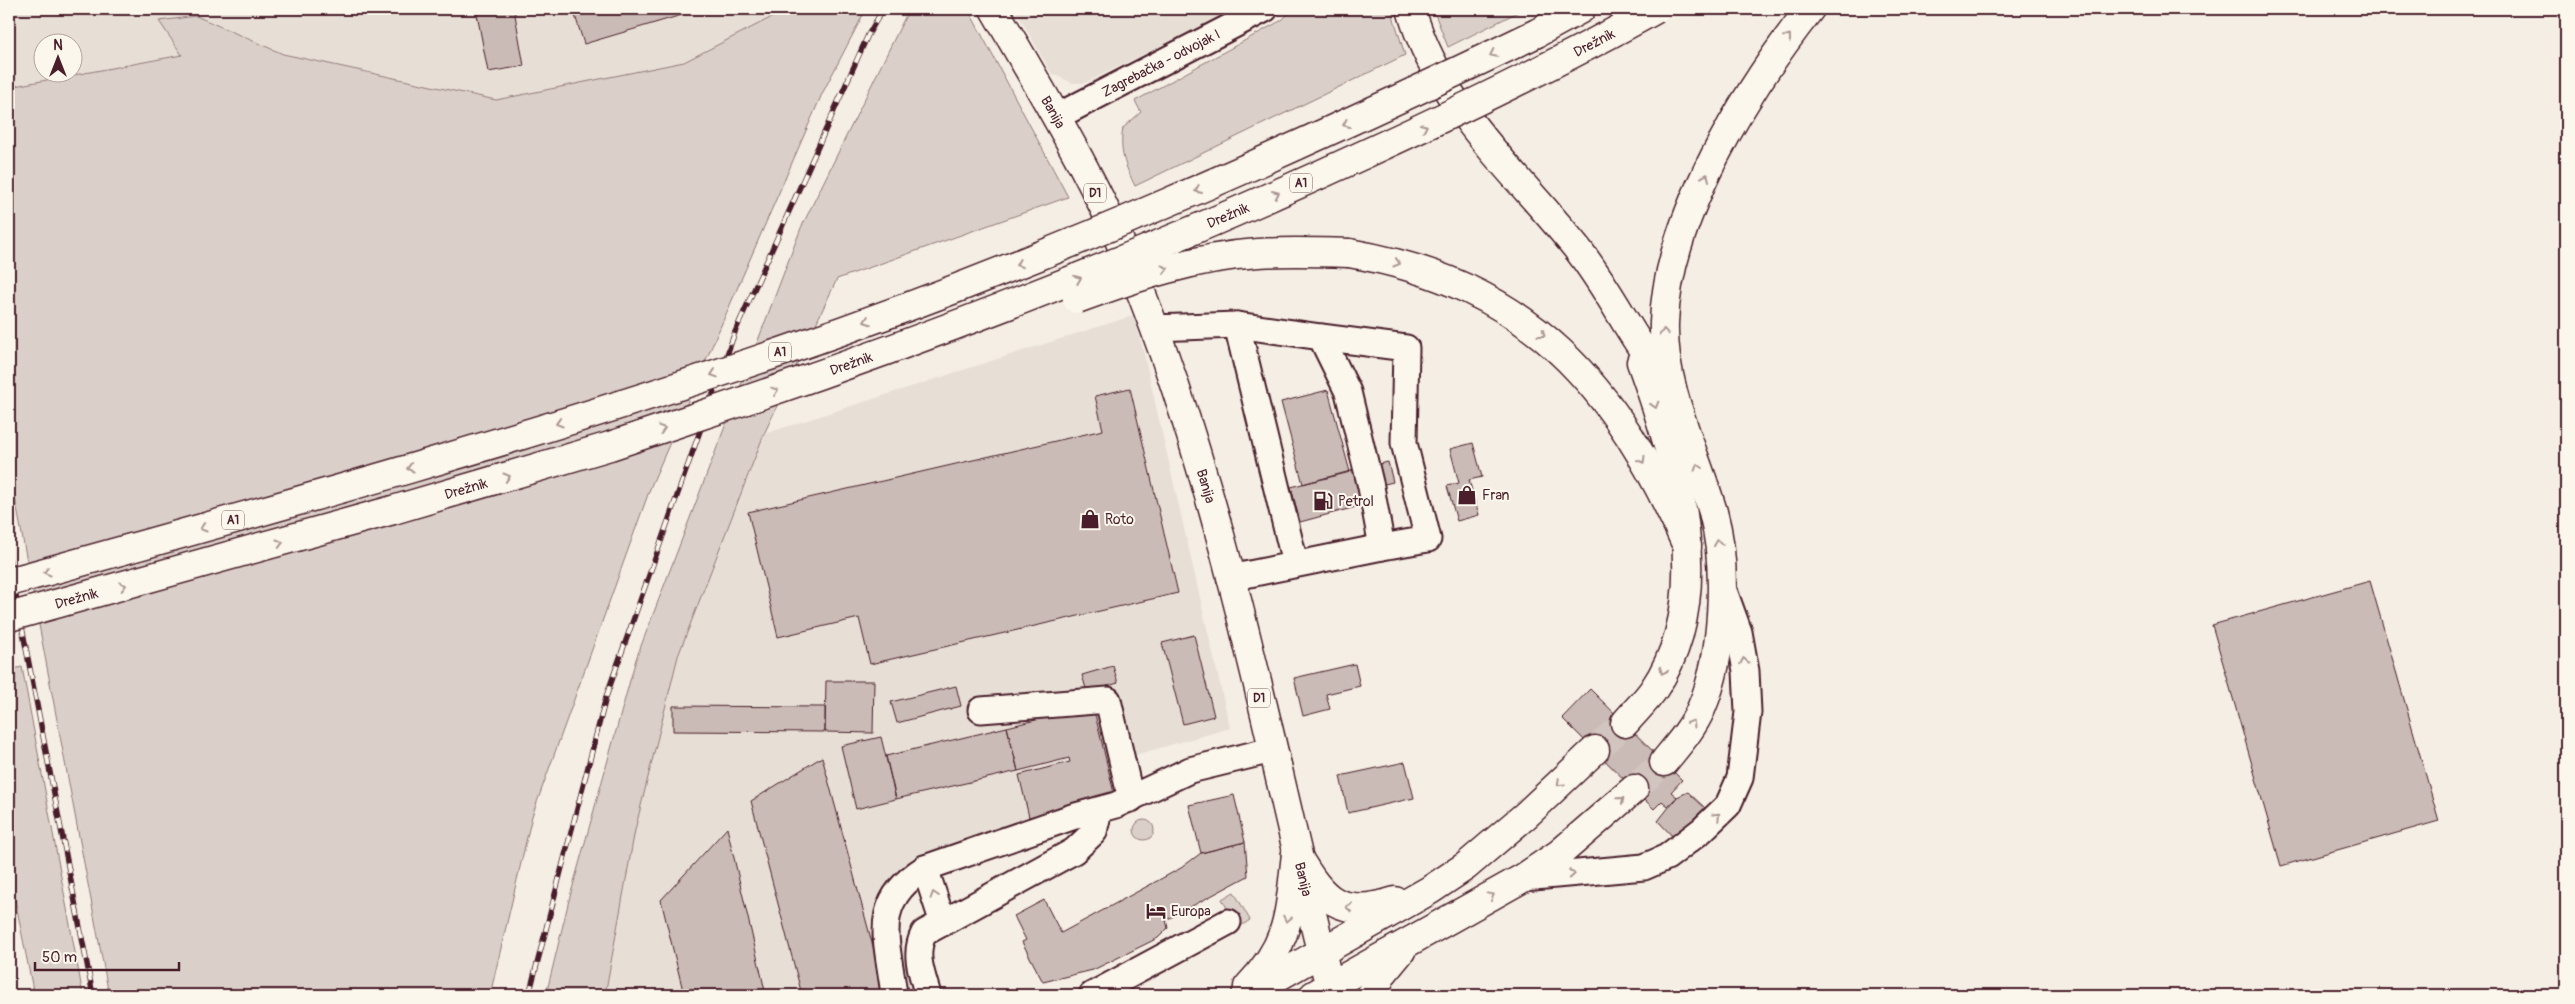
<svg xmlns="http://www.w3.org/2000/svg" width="2575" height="1004" font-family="Pangolin,sans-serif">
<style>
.built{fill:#e7dfd6;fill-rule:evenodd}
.green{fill:#dbd0c9;stroke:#92787a}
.building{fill:#cabbb6;stroke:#4a1f2b}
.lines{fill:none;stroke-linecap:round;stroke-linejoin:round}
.highway-tunnel{stroke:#d2c5bf;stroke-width:28;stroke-dasharray:28 14;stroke-linecap:butt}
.minor-casing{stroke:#4a1f2b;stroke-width:29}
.major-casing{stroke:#4a1f2b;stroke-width:31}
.highway-casing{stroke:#4a1f2b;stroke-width:31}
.minor{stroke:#fbf7ec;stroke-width:25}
.major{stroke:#fbf7ec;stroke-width:28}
.highway{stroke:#fbf7ec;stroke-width:28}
.rail-casing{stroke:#4a1f2b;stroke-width:5.5}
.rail{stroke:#fbf7ec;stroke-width:4;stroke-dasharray:11;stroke-linecap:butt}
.highway-bridge-casing{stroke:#4a1f2b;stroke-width:31;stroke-linecap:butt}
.highway-bridge{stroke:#fbf7ec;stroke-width:28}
.oneway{stroke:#ab9695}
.labels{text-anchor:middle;stroke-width:4;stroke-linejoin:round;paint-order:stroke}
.shield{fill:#fbf7ec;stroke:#7f6065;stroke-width:1}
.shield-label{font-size:12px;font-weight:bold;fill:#4a1f2b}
.street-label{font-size:14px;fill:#4a1f2b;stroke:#fbf7ec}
.poi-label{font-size:14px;fill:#4a1f2b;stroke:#fbf7ec;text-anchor:start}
</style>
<rect width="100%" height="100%" fill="#f4eee4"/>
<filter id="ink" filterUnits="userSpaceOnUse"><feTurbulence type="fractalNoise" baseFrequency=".02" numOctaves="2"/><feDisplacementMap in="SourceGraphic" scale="10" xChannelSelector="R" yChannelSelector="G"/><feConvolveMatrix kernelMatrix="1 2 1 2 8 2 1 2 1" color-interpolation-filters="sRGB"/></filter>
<g filter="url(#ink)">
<!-- built -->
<path class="built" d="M9 9H788L684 62 496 100 283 54 196 16 182 55 9 87ZM42 42H72V72H42Z
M1015 9H1238L1085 83H1072L1051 73Z
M1135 315 1230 728 1107 763 1115 797 956 867 916 894 902 908 899 929 918 995H605L635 830 678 656 764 434Z"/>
<!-- green -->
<path class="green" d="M788 9H866L822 94 651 486 532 816 490 995H109L9 466V87L182 55 159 21 196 16 283 54 496 100 684 62Z
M909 9H968L1068 197 837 279 764 434 678 656 635 830 605 995H546L569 900 636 659 801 228Z
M1293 9H1391L1405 55 1135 186C1125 165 1119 152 1123 128L1141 112 1135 101 1282 20Z
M1433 9H1524L1448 47Z
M22 667 83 995H34L9 869V670Z
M1134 830a10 10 0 1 1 20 0a10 10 0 1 1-20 0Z
M1234 892 1250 920 1238 928 1222 899Z"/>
<!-- building -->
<path class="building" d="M476 9H514L524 66 488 72Z
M573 9H702L584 44Z
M1130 388 1178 593 870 664 859 618 778 637 748 512 1103 430 1095 396Z
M1328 390 1350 472 1303 484 1281 402Z
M1473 443 1482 477 1469 480 1479 515 1457 521 1447 486 1459 483 1450 449Z
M1388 462 1393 482 1363 489 1358 469Z
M1358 469 1367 504 1300 522 1291 487Z
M2370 581 2439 821 2281 866 2212 625Z
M1194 635 1214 716 1183 724 1162 643Z
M1355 664 1360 686 1326 694 1330 709 1303 716 1294 678Z
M1113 666 1118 683 1087 692 1082 675Z
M826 681H874L873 733 825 732Z
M956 686 961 706 897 723 891 702Z
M1590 689 1682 780 1671 792 1677 797 1668 806 1662 801 1654 809 1562 718Z
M673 706 825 707V732L673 731Z
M1093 706 1115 797 1029 817 1019 775 1070 762 1069 758 1018 771 1007 727Z
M1007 727 1018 771 896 799 886 756Z
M881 737 896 799 856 809 841 746Z
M822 757 886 995H802L751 801Z
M1405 762 1414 798 1348 813 1340 776Z
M1688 792 1705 808 1674 838 1658 821 1677 797Z
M1234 795 1245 842 1201 853 1189 805Z
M727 828 766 995H684L661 900Z
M1245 842 1248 876 1166 920 1168 928 1158 938 1093 970 1043 982 1022 942 1026 940 1014 916 1044 900 1061 933 1181 868 1201 853Z"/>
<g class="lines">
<!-- highway-tunnel -->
<path class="highway-tunnel" d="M1595 750 1625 723
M1634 789 1664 762"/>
<defs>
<g id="minor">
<path id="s1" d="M1056 117 1265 9"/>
<path d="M1237 325 1295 563"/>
<path d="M1154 328 1237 325 1321 337 1348 392 1371 487 1382 547 1230 578"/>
<path d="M1321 337 1406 348 1404 443 1428 539 1382 547"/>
<path d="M981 710 1108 700 1131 799"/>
<path d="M925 868 943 923"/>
<path d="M1523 878 1644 867 1667 857 1702 830 1728 805 1740 778 1748 712 1746 671 1739 632 1723 588"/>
<path d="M894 995C888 941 869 903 925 868L1072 817 1116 805 1190 770 1272 750"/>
<path d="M928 995C922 974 913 954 924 933L1074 851 1094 832 1099 810"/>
<path d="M1092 995 1228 922"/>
</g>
<g id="major">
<path id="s2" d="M994 9C1043 94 1095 179 1132 270 1227 502 1270 753 1332 995"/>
</g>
<g id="highway">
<path d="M1411 9C1438 106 1515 171 1576 247 1596 272 1611 298 1628 326 1640 346 1654 366 1668 386"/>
<path d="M1537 33 1581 9"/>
<path d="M1349 253C1530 284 1616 385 1687 546"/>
<path id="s3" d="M393 510 610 446 696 417"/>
<path d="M1625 723C1634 712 1646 701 1654 689 1718 594 1676 460 1641 362"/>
<path d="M1664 762C1677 746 1693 728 1701 709 1724 657 1728 566 1713 512 1695 451 1662 388 1664 323 1667 218 1747 89 1810 9"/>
<path d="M1296 854C1323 900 1339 919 1395 901"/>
<path d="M1248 987C1291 942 1289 913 1296 854"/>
<path d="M1246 995 1430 890 1466 866 1526 815 1595 750"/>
<path d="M1314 995 1523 878 1560 853 1634 789"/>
<path d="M1371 995 1383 973 1401 951"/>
</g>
</defs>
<!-- minor casing -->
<use href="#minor" class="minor-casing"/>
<!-- major casing -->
<use href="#major" class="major-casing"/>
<!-- highway casing -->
<use href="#highway" class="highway-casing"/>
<!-- minor -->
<use href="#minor" class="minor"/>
<!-- major -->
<use href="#major" class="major"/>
<!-- highway -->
<use href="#highway" class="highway"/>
<defs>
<path id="rail" d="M9 560 93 995
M529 995 606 697 735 332 868 35 883 9"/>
</defs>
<!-- rail casing -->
<use href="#rail" class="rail-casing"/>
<!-- rail -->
<use href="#rail" class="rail"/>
<defs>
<g id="highway-bridge">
<path d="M1077 299C1136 277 1195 257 1258 253 1288 251 1319 252 1349 253"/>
<path id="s4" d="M696 417C924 341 1147 255 1365 154 1463 109 1561 62 1656 9"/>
<path d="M9 582C268 510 529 438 784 351 1042 263 1291 152 1537 33"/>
<path id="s5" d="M9 617 393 510"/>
</g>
</defs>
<!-- highway-bridge casing -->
<use href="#highway-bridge" class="highway-bridge-casing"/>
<!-- highway-bridge -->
<use href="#highway-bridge" class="highway-bridge"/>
</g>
<!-- one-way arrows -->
<defs><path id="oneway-chevron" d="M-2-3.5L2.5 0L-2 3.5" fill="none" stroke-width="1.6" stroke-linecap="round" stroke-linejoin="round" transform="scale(1.25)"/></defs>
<g class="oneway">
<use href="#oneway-chevron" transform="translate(1788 37) rotate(-53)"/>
<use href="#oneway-chevron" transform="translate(1493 54) rotate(154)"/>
<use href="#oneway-chevron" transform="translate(1346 124) rotate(156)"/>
<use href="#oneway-chevron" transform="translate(1424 127) rotate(-25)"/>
<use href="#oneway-chevron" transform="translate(1706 177) rotate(-67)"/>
<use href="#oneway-chevron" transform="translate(1198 190) rotate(157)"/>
<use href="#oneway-chevron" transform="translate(1276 194) rotate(-24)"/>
<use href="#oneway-chevron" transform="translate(1397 263) rotate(17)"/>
<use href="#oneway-chevron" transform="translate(1019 264) rotate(158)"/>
<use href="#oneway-chevron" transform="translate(1165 269) rotate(-15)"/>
<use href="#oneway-chevron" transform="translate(1078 279) rotate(-22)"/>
<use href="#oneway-chevron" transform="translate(867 321) rotate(160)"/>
<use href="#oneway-chevron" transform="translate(1664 332) rotate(-94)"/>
<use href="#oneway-chevron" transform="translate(1542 334) rotate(38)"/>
<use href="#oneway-chevron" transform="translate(714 374) rotate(162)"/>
<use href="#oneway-chevron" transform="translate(775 391) rotate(-19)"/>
<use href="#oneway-chevron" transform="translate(1655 405) rotate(73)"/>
<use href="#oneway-chevron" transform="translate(559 423) rotate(163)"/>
<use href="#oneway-chevron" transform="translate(662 429) rotate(-18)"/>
<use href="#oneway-chevron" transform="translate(1642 460) rotate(60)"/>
<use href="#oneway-chevron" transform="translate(1698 467) rotate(-108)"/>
<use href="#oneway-chevron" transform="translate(410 468) rotate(164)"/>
<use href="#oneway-chevron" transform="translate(507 477) rotate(-16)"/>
<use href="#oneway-chevron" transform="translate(203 528) rotate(164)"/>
<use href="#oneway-chevron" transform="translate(280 543) rotate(-16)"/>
<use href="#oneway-chevron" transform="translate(1718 543) rotate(-98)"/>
<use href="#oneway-chevron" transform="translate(47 572) rotate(164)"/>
<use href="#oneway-chevron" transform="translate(123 586) rotate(-15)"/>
<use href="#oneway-chevron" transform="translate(1744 661) rotate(-100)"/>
<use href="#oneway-chevron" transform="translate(1663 671) rotate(117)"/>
<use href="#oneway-chevron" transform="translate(1692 723) rotate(-59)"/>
<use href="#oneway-chevron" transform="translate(1560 783) rotate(136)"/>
<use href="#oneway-chevron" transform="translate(1621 800) rotate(-41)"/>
<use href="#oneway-chevron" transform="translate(1717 816) rotate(-44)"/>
<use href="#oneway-chevron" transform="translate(1572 874) rotate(-4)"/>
<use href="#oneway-chevron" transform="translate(934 895) rotate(-108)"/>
<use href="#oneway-chevron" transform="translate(1491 896) rotate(-29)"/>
<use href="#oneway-chevron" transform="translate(1349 907) rotate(-174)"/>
<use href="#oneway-chevron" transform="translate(1287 919) rotate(102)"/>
</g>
</g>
<!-- icons -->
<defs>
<symbol id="shop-bare" viewBox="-9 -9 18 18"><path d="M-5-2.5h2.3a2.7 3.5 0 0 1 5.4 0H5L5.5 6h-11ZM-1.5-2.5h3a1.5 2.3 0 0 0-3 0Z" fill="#4a1f2b" stroke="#fbf7ec" stroke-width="2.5" paint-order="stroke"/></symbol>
<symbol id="fuel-bare" viewBox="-9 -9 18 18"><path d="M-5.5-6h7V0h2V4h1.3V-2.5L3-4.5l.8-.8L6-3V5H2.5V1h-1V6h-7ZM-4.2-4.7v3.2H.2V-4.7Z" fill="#4a1f2b" stroke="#fbf7ec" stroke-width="2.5" paint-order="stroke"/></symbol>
<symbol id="hotel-bare" viewBox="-9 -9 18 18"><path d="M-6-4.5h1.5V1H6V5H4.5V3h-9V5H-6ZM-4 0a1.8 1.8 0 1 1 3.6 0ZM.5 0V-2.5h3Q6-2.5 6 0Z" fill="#4a1f2b" stroke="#fbf7ec" stroke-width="2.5" paint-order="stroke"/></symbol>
</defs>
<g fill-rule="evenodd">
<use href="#shop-bare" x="1453" y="481" width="28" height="28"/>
<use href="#fuel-bare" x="1309" y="487" width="28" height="28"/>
<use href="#shop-bare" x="1076" y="505" width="28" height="28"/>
<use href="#hotel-bare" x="1142" y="897" width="28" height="28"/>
</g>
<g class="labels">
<!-- shield labels -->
<g class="shield">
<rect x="1290" y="173.5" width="22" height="19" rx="4"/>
<rect x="1084" y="183.5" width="22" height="19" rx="4"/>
<rect x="769" y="342.5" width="22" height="19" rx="4"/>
<rect x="222" y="510.5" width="22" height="19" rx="4"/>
<rect x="1248" y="688.5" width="22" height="19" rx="4"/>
</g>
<g class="shield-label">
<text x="1301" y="187">A1</text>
<text x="1095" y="197">D1</text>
<text x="780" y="356">A1</text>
<text x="233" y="524">A1</text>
<text x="1259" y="702">D1</text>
</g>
<!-- street labels -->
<g class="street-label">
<text dy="5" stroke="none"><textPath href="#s4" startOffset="974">Drežnik</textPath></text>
<text dy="5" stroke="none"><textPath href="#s1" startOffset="118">Zagrebačka - odvojak I</textPath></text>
<text dy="5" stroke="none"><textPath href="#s2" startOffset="119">Banija</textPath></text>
<text dy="5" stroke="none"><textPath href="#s4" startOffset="569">Drežnik</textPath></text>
<text dy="5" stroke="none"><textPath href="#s4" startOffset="164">Drežnik</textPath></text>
<text dy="5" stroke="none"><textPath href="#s2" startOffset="524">Banija</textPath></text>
<text dy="5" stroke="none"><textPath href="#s3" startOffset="76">Drežnik</textPath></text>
<text dy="5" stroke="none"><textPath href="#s5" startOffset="70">Drežnik</textPath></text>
<text dy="5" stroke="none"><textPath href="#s2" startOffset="929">Banija</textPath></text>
</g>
<!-- poi labels -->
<g class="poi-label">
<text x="1482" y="500">Fran</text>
<text x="1338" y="506">Petrol</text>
<text x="1105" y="524">Roto</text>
<text x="1171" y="916">Europa</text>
</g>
</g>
<!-- margin -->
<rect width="2575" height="1004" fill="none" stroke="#fbf7ec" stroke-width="30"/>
<rect x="15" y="15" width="2545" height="974" fill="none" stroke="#4a1f2b" stroke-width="2" filter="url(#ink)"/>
<!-- north arrow -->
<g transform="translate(58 58)"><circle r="24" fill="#fbf7ec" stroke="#b4a19f"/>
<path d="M0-4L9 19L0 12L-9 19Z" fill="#4a1f2b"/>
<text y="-8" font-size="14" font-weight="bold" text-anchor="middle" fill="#4a1f2b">N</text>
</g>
<!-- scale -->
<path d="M35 962v8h144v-8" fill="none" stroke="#4a1f2b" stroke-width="2.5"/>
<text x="42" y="962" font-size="15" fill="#4a1f2b" stroke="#fbf7ec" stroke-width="4" paint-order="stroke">50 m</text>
</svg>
